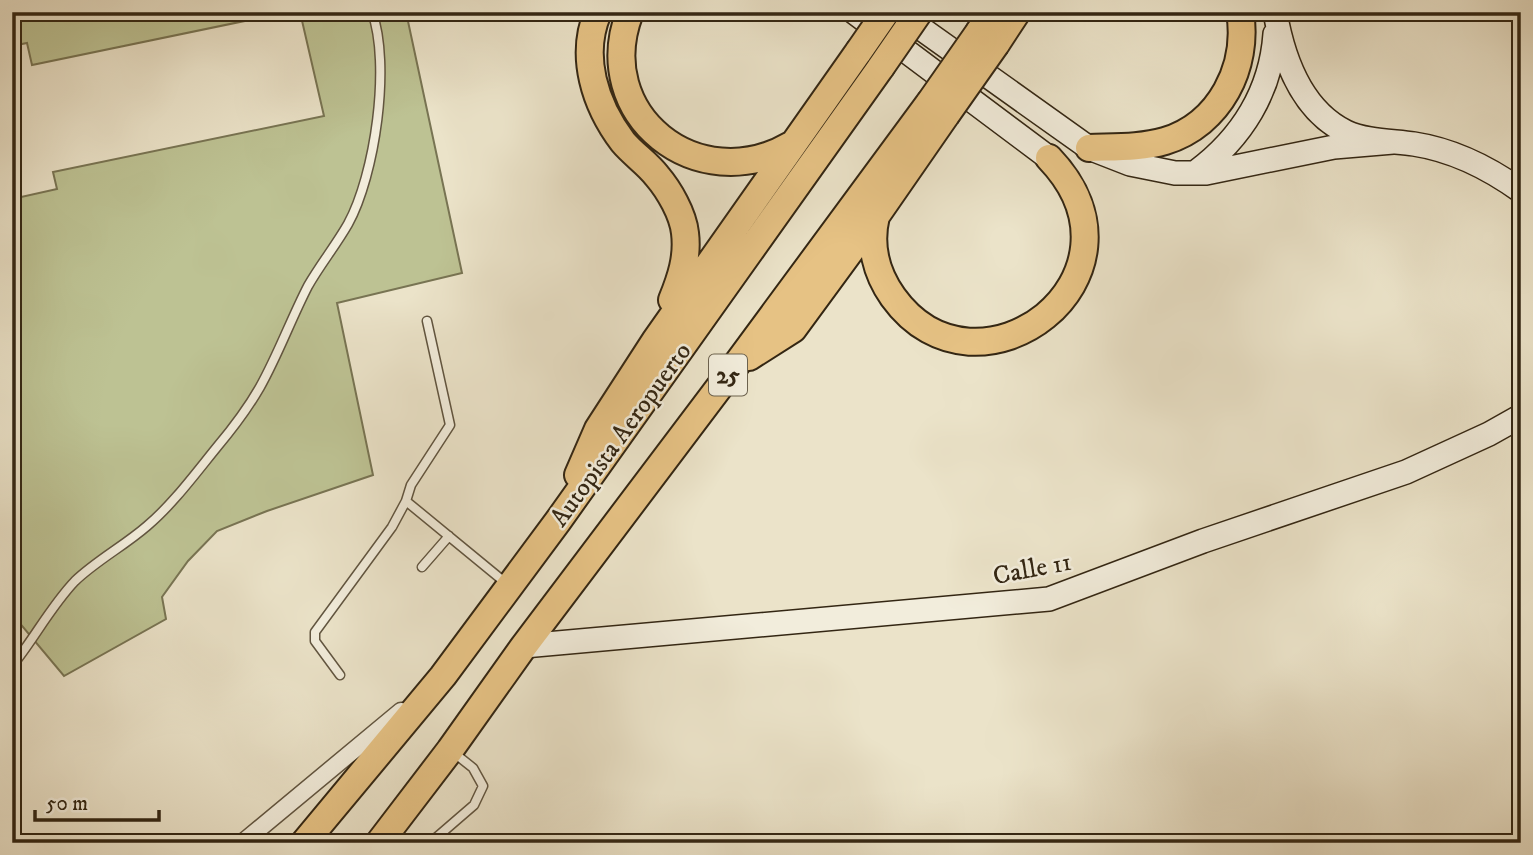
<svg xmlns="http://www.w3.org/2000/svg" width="1533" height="855" font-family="'IM FELL DW Pica',serif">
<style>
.green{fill:#bdc293;stroke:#787453;stroke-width:2}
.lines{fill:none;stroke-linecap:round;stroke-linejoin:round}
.service-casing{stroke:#615540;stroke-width:11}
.minor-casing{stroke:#615540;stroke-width:19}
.secondary-casing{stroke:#332613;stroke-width:26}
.trunk-casing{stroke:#332613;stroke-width:30}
.service{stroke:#f2eddc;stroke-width:8}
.minor{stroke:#f2eddc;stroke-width:16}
.secondary{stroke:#f2eddc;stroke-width:23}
.trunk{stroke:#e6c284;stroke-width:26}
.trunk-bridge-casing{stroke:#332613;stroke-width:30;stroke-linecap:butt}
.trunk-bridge{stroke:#e6c284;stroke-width:26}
.labels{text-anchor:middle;stroke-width:5;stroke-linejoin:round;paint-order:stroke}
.shield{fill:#f2eddc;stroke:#6c624f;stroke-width:2}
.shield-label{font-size:24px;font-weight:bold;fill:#332613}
.street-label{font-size:26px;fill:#332613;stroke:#f2eddc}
</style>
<rect width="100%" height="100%" fill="#ebe3c9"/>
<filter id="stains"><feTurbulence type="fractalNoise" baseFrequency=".00286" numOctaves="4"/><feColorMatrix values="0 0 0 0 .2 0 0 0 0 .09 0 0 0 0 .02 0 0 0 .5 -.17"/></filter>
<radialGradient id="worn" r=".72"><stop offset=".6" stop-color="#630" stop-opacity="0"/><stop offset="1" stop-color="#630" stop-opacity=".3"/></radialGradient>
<!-- green -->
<path class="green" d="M12 12H288L32 65 27 43 12 46Z
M300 12H406L462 273 337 303 373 475 267 511 217 531 188 561 162 597 166 619 64 676 12 614V199L57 189 53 172 324 116Z"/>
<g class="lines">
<defs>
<path id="service" d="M406 501 507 584
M422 567 449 536
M12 666C34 639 51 606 75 581 97 560 124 546 147 526 173 504 195 474 217 447 233 428 248 408 260 387 278 355 291 319 308 286 320 265 336 245 348 224 375 175 391 65 372 12
M340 675 315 641V632L392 527 406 501 411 485 450 425 427 321
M430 843 474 805 483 786 473 768 453 752"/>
<path id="minor" d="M242 843 401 711"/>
<path id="secondary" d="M854 12 1049 158
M898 12 1089 148 1130 164 1175 173H1206L1334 147 1393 142
M1275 12C1283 58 1301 110 1346 132 1365 141 1393 141 1414 144 1453 150 1489 168 1521 191
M1196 172C1242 138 1271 91 1275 34
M524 646 1049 599 1203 541 1406 472 1489 434 1521 416"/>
<path id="trunk" d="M598 12C579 56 595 105 623 142 633 154 647 163 657 176 669 190 683 214 685 233 688 257 681 278 672 300
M630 12C590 115 698 199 791 145
M979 32 992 12
M996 44 1017 12
M1089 148C1114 147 1141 148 1165 141 1220 124 1249 67 1240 12
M876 216C869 245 876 273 893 297 978 415 1162 276 1049 158
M749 357 793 329 876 216 946 115
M578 475 598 429 655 341 859 51
M304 843 443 676 558 521 881 67
M379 843 450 750 524 646 736 365 930 102"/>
</defs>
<!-- service casing -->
<use href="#service" class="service-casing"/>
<!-- minor casing -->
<use href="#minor" class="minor-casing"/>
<!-- secondary casing -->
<use href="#secondary" class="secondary-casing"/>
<!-- trunk casing -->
<use href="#trunk" class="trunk-casing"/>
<!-- service -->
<use href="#service" class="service"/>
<!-- minor -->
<use href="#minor" class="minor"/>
<!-- secondary -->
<use href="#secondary" class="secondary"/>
<!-- trunk -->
<use href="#trunk" class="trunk"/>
<defs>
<path id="trunk-bridge" d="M859 51 886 12
M881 67 919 12
M930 102 979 32
M946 115 996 44"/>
</defs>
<!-- trunk-bridge casing -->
<use href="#trunk-bridge" class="trunk-bridge-casing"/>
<!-- trunk-bridge -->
<use href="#trunk-bridge" class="trunk-bridge"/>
</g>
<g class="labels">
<!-- shield labels -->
<rect class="shield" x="709" y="354.5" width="38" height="41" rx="5"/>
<g class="shield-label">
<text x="728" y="383">25</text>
</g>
<!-- street labels -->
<g class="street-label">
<text transform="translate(620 434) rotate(-54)" y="9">Autopista Aeropuerto</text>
<text transform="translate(1032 568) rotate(-11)" y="9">Calle 11</text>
</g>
</g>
<!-- margin -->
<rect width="1533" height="855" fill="none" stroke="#ebe3c9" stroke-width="42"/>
<rect x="14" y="14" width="1505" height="827" fill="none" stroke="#332613" stroke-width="3.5"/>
<rect x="21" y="21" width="1491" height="813" fill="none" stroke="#332613" stroke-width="2"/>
<!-- scale -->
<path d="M35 810v10h124v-10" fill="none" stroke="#332613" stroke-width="3.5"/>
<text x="46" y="810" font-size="21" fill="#332613" stroke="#f2eddc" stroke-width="5" paint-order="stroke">50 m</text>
<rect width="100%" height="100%" filter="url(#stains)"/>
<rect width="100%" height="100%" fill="url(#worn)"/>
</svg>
